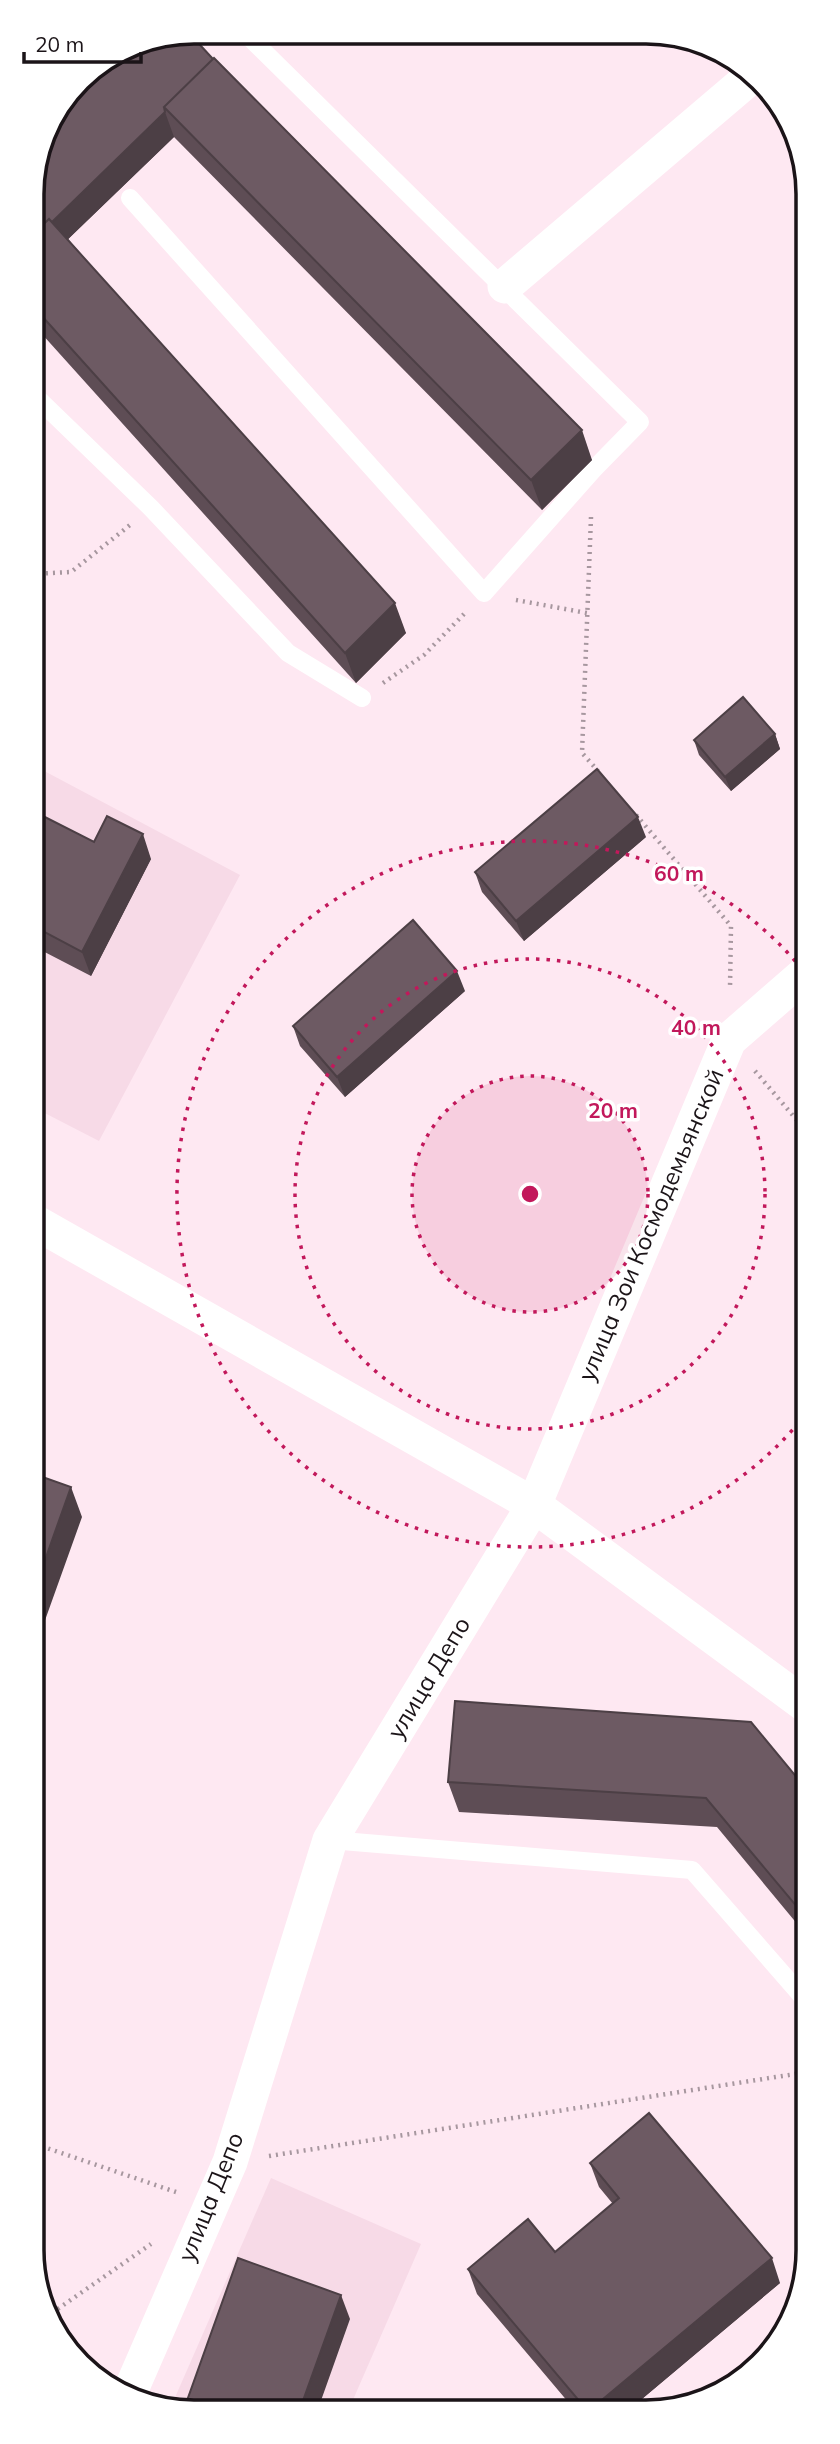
<svg xmlns="http://www.w3.org/2000/svg" width="840" height="2444" font-family="Mulish,sans-serif">
<style>
.built{fill:#f7dae7}
.lines{fill:none;stroke-linecap:round;stroke-linejoin:round}
.path{stroke:#a7979f;stroke-width:4.5;stroke-dasharray:2 5;stroke-linecap:butt}
.lane{stroke:#fff;stroke-width:18}
.street{stroke:#fff;stroke-width:35}
.wall{fill:#5e4d55}
.shaded-wall{fill:#4c3f45}
.building{fill:#6d5a63;stroke:#4c3f45;stroke-width:2}
.ring{fill:none;stroke:#c2185b;stroke-width:3.5;stroke-dasharray:3.5 7}
.labels{text-anchor:middle;stroke-width:7;stroke-linejoin:round;paint-order:stroke}
.street-label{font-size:24px;fill:#1b1418;stroke:#fff}
.rim{fill:none;stroke:#1b1418;stroke-width:3.5}
.centre{fill:#c2185b;stroke:#fff;stroke-width:3.5}
.ring-label{font-size:21px;text-anchor:middle;font-weight:bold;fill:#c2185b;stroke:#fff;stroke-width:7;stroke-linejoin:round;paint-order:stroke}
</style>
<rect width="100%" height="100%" fill="#fee8f2"/>
<!-- built -->
<path class="built" d="M33 765 240 875 99 1141 33 1107Z
M271 2178 421 2244 349 2409H170Z"/>
<g class="lines">
<!-- path -->
<path class="path" d="M591 517 582 753 598 771
M32 574 71 572 130 525
M516 600 587 613
M383 683 424 655 464 614
M636 815 731 926 730 988
M755 1071 807 1132
M35 2144 176 2192
M269 2156 808 2072
M52 2313 151 2244"/>
<!-- lane -->
<path class="lane" d="M130 198 484 593 593 470 640 422 244 32
M32 393 151 508 288 653 362 698
M330 1840 692 1870 808 2003"/>
<!-- street -->
<path class="street" d="M505 286 753 75
M806 973 729 1040 534 1505 807 1706
M33 1221 534 1505 330 1840 230 2162 130 2392"/>
</g>
<!-- wall -->
<path class="wall" d="M213 59 592 460 542 510 174 137 68 239 406 633 356 683 32 323V183Z
M775 734 780 749 731 791 699 755 694 740Z
M33 811 94 842 151 859 91 976 33 946Z
M646 837 524 941 482 892 475 872Z
M465 991 345 1097 300 1046 293 1026Z
M448 1782 808 1791V1937L717 1827 459 1812Z
M590 2163 780 2283 630 2409H574L477 2294 468 2269 555 2252 613 2204 599 2187Z"/>
<!-- shaded-wall -->
<path class="shaded-wall" d="M165 112 174 137 32 274V241Z
M582 430 592 460 542 510 531 480Z
M395 603 406 633 356 683 345 653Z
M775 734 780 749 731 791 725 777Z
M638 817 646 837 524 941 516 921Z
M143 834 151 859 91 976 82 952Z
M457 971 465 991 345 1097 337 1077Z
M71 1487 82 1517 34 1651V1591Z
M772 2258 780 2283 630 2409H591Z
M341 2295 350 2319 318 2409H300Z"/>
<!-- building -->
<path class="building" d="M189 33 213 59 164 107 165 112 52 222 49 219 32 235V183L48 122 87 72 132 44Z
M214 58 582 430 531 480 164 107Z
M49 219 395 603 345 653 32 305V235Z
M743 697 775 734 725 777 694 740Z
M597 769 638 817 516 921 475 872Z
M33 811 94 842 107 816 143 834 82 952 33 926Z
M413 920 457 971 337 1077 293 1026Z
M34 1474 71 1487 34 1591Z
M455 1701 751 1722 808 1791V1920L706 1798 448 1782Z
M649 2113 772 2258 591 2409H586L468 2269 528 2219 555 2252 619 2198 590 2163Z
M238 2258 341 2295 300 2409H184Z"/>
<!-- distance rings -->
<circle cx="530" cy="1194" r="118" fill="#c2185b" fill-opacity=".12"/>
<g class="ring">
<circle cx="530" cy="1194" r="118"/>
<circle cx="530" cy="1194" r="235"/>
<path d="M806 1414A353 353 0 1 1 806 974"/>
</g>
<g class="labels">
<!-- street labels -->
<g class="street-label">
<text transform="translate(651 1225) rotate(-67)" y="8">улица Зои Космодемьянской</text>
<text transform="translate(429 1678) rotate(-59)" y="8">улица Депо</text>
<text transform="translate(211 2197) rotate(-68)" y="8">улица Депо</text>
</g>
</g>
<!-- crop -->
<path d="M0 0H840V2444H0ZM194 44H646A150 150 0 0 1 796 194V2250A150 150 0 0 1 646 2400H194A150 150 0 0 1 44 2250V194A150 150 0 0 1 194 44Z" fill="#fff" fill-rule="evenodd"/>
<path class="rim" d="M194 44H646A150 150 0 0 1 796 194V2250A150 150 0 0 1 646 2400H194A150 150 0 0 1 44 2250V194A150 150 0 0 1 194 44Z"/>
<circle cx="530" cy="1194" r="10" class="centre"/>
<g class="ring-label">
<text x="679" y="881">60 m</text>
<text x="696" y="1035">40 m</text>
<text x="613" y="1118">20 m</text>
</g>
<!-- scale -->
<path d="M24 52v10h117v-10" fill="none" stroke="#1b1418" stroke-width="3.5"/>
<text x="35" y="52" font-size="21" fill="#1b1418" stroke="#ffffff" stroke-width="5" paint-order="stroke">20 m</text>
</svg>
